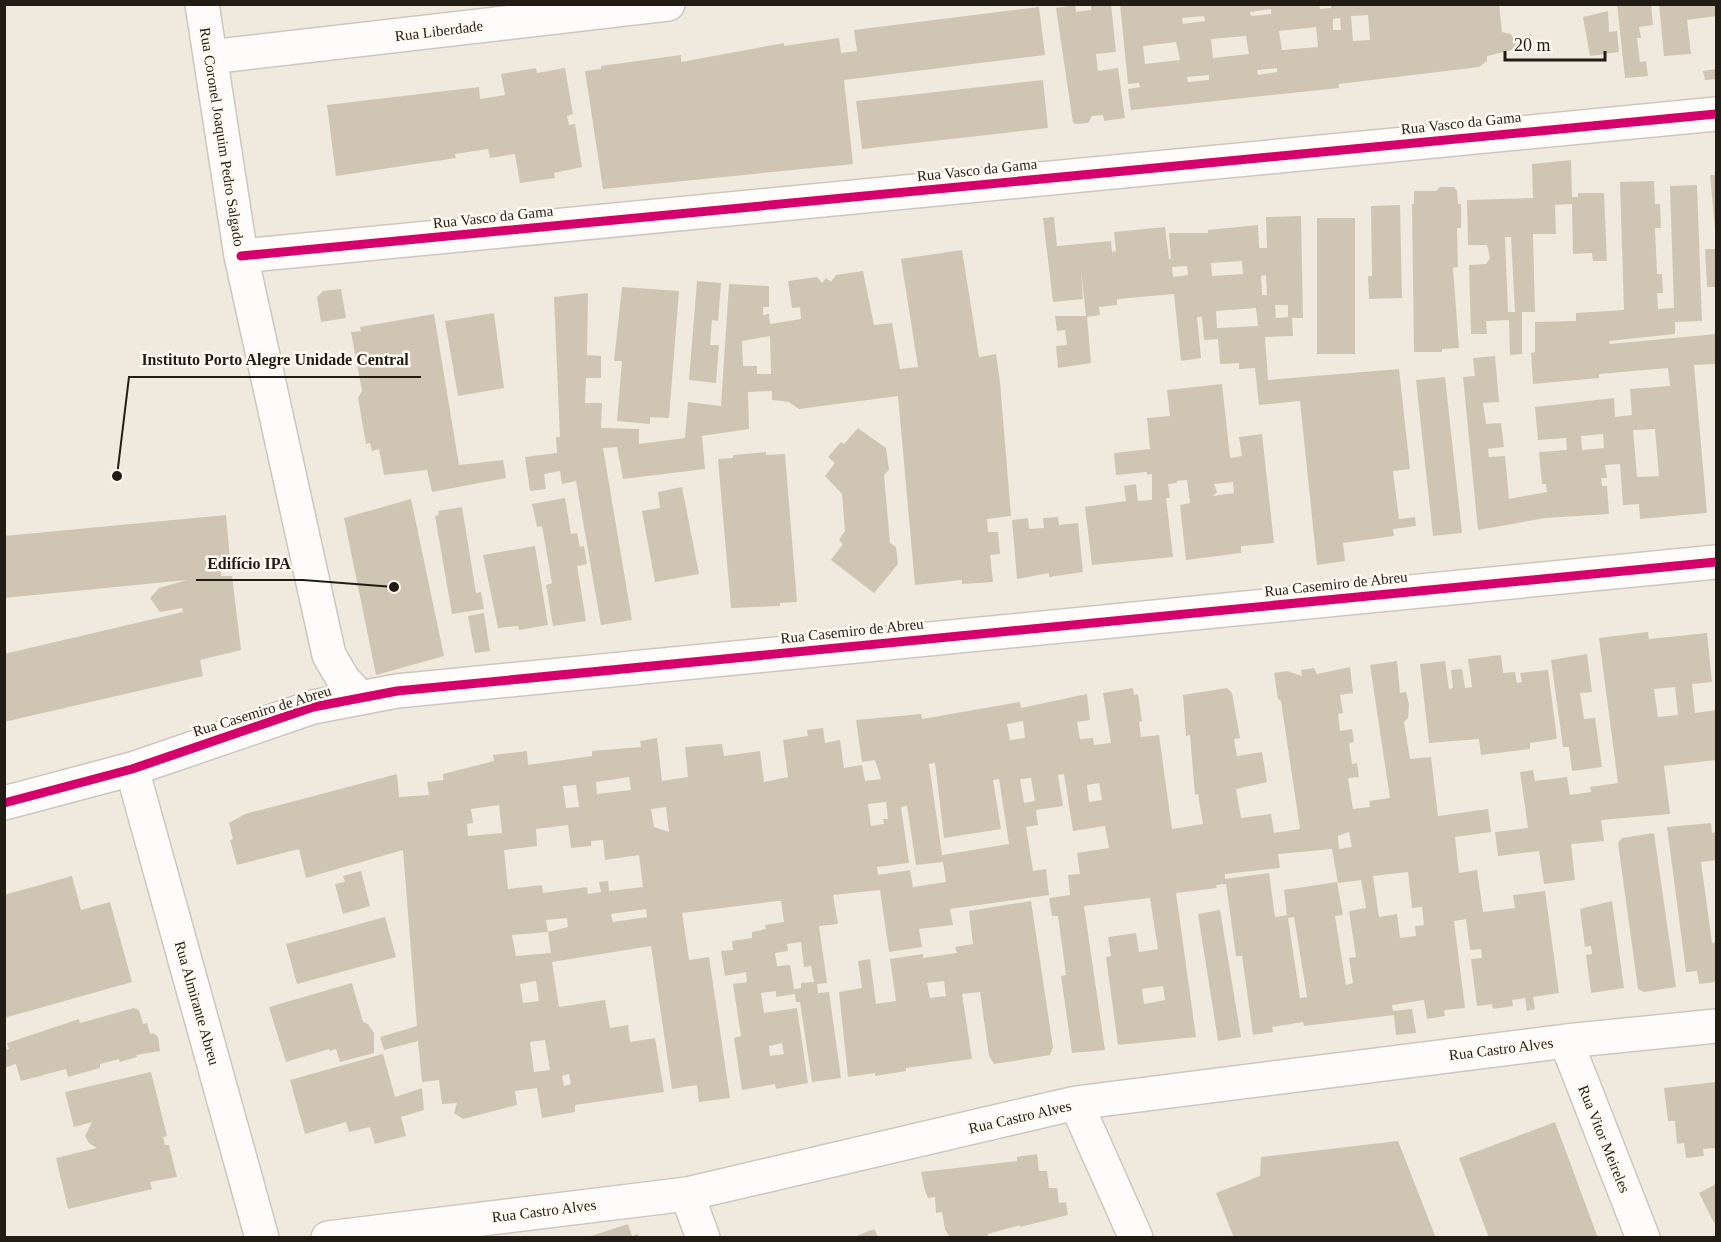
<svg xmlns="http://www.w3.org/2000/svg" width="1721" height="1242" font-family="Georgia,serif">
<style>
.building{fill:#cfc5b2;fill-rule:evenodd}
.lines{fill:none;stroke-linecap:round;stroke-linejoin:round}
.minor-casing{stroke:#ccc7be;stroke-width:36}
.minor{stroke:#fdfcfa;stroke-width:33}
.cycleway-casing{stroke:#fffaf1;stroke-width:13}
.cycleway{stroke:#d6006c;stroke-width:9}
.labels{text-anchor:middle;stroke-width:5;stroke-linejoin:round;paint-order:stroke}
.street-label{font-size:15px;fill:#211d15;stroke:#fffaf1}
.leader{fill:none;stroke:#211d15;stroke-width:2}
.callout-dot{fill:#211d15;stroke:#fffaf1;stroke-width:2}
.callout-label{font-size:16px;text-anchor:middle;font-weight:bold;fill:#211d15;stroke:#fffaf1;stroke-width:5;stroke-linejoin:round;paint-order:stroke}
</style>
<rect width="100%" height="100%" fill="#f0eade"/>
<!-- building -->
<path class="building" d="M1111 4 1116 52 1096 54 1098 71 1118 68 1125 118 1104 121 1103 115 1092 116 1088 123 1076 124 1073 123 1056 8 1075 5 1076 12 1091 10V5Z
M1120 4H1319L1320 9 1331 8V4H1499L1502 32 1511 34 1516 44 1512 50 1487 56V61L1479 67 1339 84V88L1131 110 1128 89 1140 87 1139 83 1128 84ZM1271 9V14L1251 16 1250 12ZM1368 15 1370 40 1353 41 1351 16ZM1204 16 1205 21 1183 24 1182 18ZM1340 18 1341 30H1333V19ZM1316 27 1318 47 1282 50 1279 31ZM1246 36 1249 54 1213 58 1211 39ZM1176 42 1180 60 1145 64 1143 46ZM1277 68V72L1258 75 1257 70ZM1209 75V80L1188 82 1187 77Z
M1617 4H1651L1653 25 1639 27 1641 38H1637L1640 62 1646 61 1648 76 1625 78Z
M1659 4H1716V16L1687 20 1691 54 1664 56Z
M1039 7 1045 55 844 80 853 164 603 189 585 71 601 69V66L681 55V62L784 43V46L839 38 841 53 857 51 854 30Z
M1608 11 1609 32 1617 31 1619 52 1590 56 1583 17Z
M536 68 537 73 565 68 573 114 567 116 569 125 575 124 582 167 554 173 555 178 520 183 515 154 490 158 488 149 455 154 456 158 336 176 327 105 479 87 480 99 505 95 501 74Z
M1716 69V79L1705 80 1703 71Z
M1043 80 1048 128 862 149 856 101Z
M1571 160 1572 197H1578V193H1604L1607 261H1593L1592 253 1573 254 1572 204 1555 205 1556 234H1533L1535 312H1522V354L1510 355 1509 320 1486 321 1487 334H1471L1469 265 1486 264 1490 258 1487 245H1468L1467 200 1533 198 1532 164ZM1505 237H1511L1515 312H1508Z
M1710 175H1716V229H1715Z
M1654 181 1655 204H1660L1661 228H1655L1657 274H1662L1663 293H1657L1658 309 1674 308 1670 186 1697 185 1702 321 1675 322V334L1609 341 1610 344 1716 334V364L1694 365 1707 513 1640 519 1639 504 1623 505 1620 464 1605 465 1607 478H1601L1602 486H1607L1609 514 1545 518 1478 530 1463 377 1475 376 1473 358 1495 356 1499 402 1483 403 1486 424 1501 423 1504 447 1488 449 1489 457 1505 456 1509 499 1547 492 1546 484H1542L1539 452 1567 450 1566 438 1538 440 1535 407 1614 398 1615 417 1632 415 1630 389 1670 386 1668 368 1599 374V378L1533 384 1531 353 1535 352V322L1576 321V313L1624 310 1620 182ZM1655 429 1659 476 1637 477 1633 430ZM1603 434 1604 448 1582 450 1581 436Z
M1440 187H1454L1457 191 1458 204H1461V228H1457L1458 267 1453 268 1459 348 1442 349V352H1414L1412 204H1414V191H1436Z
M1400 205 1402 298 1369 299 1368 276H1372L1371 206Z
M1301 216 1303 318H1292L1293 336 1265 337 1268 380 1399 369 1410 469 1393 471 1399 519 1415 517 1416 526 1393 529 1394 536 1343 543 1345 561 1317 565 1300 401 1259 405 1255 368 1239 369V363L1220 364 1218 339 1204 340 1202 317H1197L1201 358 1181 361 1174 294 1117 299V305L1099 307 1100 315 1087 317 1091 363 1058 368 1056 346 1067 345 1065 330 1057 331 1055 316H1086L1081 270 1083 299 1053 302 1043 218 1054 217 1057 246 1111 241 1112 252 1116 251 1114 232 1165 227 1169 259H1171L1169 233H1208V230L1258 225 1259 248H1267L1266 217ZM1242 261 1243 274 1212 276 1211 263ZM1187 266 1188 275 1173 277 1172 267ZM1266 275 1267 295H1262L1261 276ZM1275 305H1288V317L1276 318ZM1256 308 1258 326 1217 328 1216 311Z
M1317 218H1355V354H1317Z
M1705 249H1716V287H1707Z
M962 250 979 357 996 354 1000 382 1011 516 987 519 988 532H998L1000 554 990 555 993 582 962 584V580L915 585 898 396 799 409 789 402 772 400V391L748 392 749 429 702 436 705 469 623 479 617 447 603 448 632 620 601 625 576 481 562 484 560 471 544 474 546 489 530 491 525 457 557 453 556 437H560L554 297 588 293 587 355 601 356V378H586L585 403H602L601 428 639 429V444L685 438 688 402 721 406 729 284 769 286V307H763V315L769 314 770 324 801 319 800 307 792 308 788 281 817 277 822 283 826 278 831 282 836 275 863 271 874 325 892 323 900 369 918 367 901 259ZM770 336 771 374H757V366H743L742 341Z
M697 281 721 283 718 321 712 320 710 345H719L716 383 689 380Z
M622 287 679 291 669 418 650 417V424L617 421 622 361H614Z
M341 289 346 318 321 322 317 297 323 291Z
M494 313 504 388 458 396 445 321Z
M434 314 459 465 503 460 506 478 432 492 427 470 384 475 379 449 372 451 370 443 366 444 358 398 362 391 351 332 361 331 360 327Z
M1445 377 1462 533 1433 536 1416 380Z
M1222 384 1230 458 1242 456 1239 437 1262 434 1274 543 1241 546V553L1186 560 1180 505 1190 503 1187 480 1177 481V483L1168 484 1170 498H1166L1173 557 1092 565 1085 507 1126 501 1124 486 1136 484 1138 501 1152 500V474L1147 475V472L1116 475 1114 453 1150 449 1147 418 1170 416 1167 390ZM1233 482 1234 493 1213 496 1217 492 1214 484Z
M858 428 886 448 889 470 884 475 890 543 896 547 898 564 874 593 831 560 843 544 839 540 845 531 842 494 825 476 835 463 828 457 841 442 844 444Z
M766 452V455L785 454 797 602 780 603V606L731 608 718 459 733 458V455Z
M682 487 699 574 655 582 642 511 660 508 658 492Z
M565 498 571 534 577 533 580 547 584 546 587 564 577 566 586 621 553 626 546 585 552 583 542 526 537 527 532 504Z
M411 499 444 656 376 675 344 518Z
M462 507 476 593 481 592 484 609 452 614 435 516 439 515 438 511Z
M226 515 230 560 220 561 221 576H232L241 650 200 660 203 676 4 722V654L183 612 182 608 160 612 150 598 159 588 187 580 4 598V536Z
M1058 517 1059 525 1078 523 1083 572 1049 577V573L1017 579 1012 520 1028 518 1029 529 1044 528 1043 518Z
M535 546 548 625 519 630 518 626 498 628 483 555Z
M484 613 490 651 475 653 468 616Z
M1648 632 1649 639 1707 633 1712 682 1692 684 1695 713 1716 710V760L1664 766 1670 814 1601 820 1604 841 1571 844 1575 880 1544 884 1539 851 1498 856 1495 832 1528 828 1520 772 1533 770 1535 781 1567 777 1570 795 1591 792 1590 787 1618 783 1599 638ZM1675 687 1678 715 1658 717 1654 689Z
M1587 654 1592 692 1580 693 1584 719 1595 718 1602 767 1572 771 1569 747H1563L1551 660Z
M1501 655 1503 673 1515 672 1517 683 1522 682 1520 673 1548 670 1557 739 1530 743V749L1481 755 1479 739 1429 743 1420 664 1445 661 1449 689 1453 688 1451 670 1462 669 1465 688 1472 687 1468 659Z
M1397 661 1400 693 1406 692 1409 704 1408 718 1404 722 1410 759 1431 757 1438 816 1488 809 1491 832 1455 837 1459 873 1477 870 1483 912 1515 908 1513 895 1545 891 1559 993 1533 997 1535 1009 1527 1011 1525 998 1512 1000 1513 1006 1493 1009 1492 1004 1477 1006 1471 959 1482 958 1481 949 1470 950 1466 919 1454 921 1465 1008 1444 1010 1445 1016 1427 1019 1424 1000 1392 1005 1393 1011 1412 1009 1416 1033 1396 1035 1394 1015 1304 1026 1303 1022 1272 1027 1273 1032 1253 1035 1242 956H1236L1226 884 1216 885 1217 888 1176 893 1196 1037 1118 1045 1106 957 1111 956 1108 937 1136 933 1139 952 1158 949 1150 898 1084 906 1105 1050 1072 1053 1061 976 1066 975 1058 916H1052L1049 898 1070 895 1068 875 1080 874 1077 853 1109 848 1105 826 1073 831 1064 774 1058 775 1063 806 1036 810 1038 825 1026 827 1033 871 1046 869 1049 895 950 909 953 925 919 929 922 947 889 952 880 890 833 895 838 924 819 926 827 983 817 984 818 993 829 992 841 1078 812 1082 800 1002H796L795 994 776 997V991L761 993 764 1013 797 1008 808 1083 776 1089 775 1084 742 1090 734 1038 741 1036 733 984 747 982 746 972 725 976 721 951 733 950 732 941 752 938V932L766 929 765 925 784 922 781 901H777L682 913 689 960 709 957 730 1098 699 1102 697 1085 672 1089 651 946 552 962 559 1007 605 1000 610 1028 628 1025 630 1042 655 1038 664 1092 575 1105V1112L542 1118 537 1088 515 1091 517 1105 463 1119 454 1113 457 1103 442 1104 439 1080 422 1082 418 1041 384 1050 380 1037 417 1026 403 850 306 878 299 849 237 865 230 840 233 839 229 823 245 814 397 774 399 797 429 795 427 782 443 780V774L494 761 493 755 527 751 528 765 592 756V751L641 747 640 741 657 738 662 781 688 777 685 747 722 744 724 756 760 751 764 782 788 777 783 740 808 736 807 730 823 728 825 743 840 740 844 768 862 765 865 781 881 779 875 760 862 762 856 720 921 714 922 719 1020 702 1021 708 1087 694 1090 720 1077 722 1080 739 1093 738 1094 745 1111 743 1103 693 1133 688 1134 695 1138 694 1142 721 1139 722 1141 737 1159 735 1172 829 1203 824 1198 794 1195 795 1190 735 1186 736 1183 695 1227 688 1232 693 1240 738 1234 739 1237 756 1262 752 1267 782 1236 789 1241 818 1271 814 1274 833 1300 829 1281 701 1278 699 1274 673 1287 671 1302 676 1301 670 1314 668 1317 674 1350 667 1353 693 1340 695 1343 713 1338 714 1340 731 1352 729 1354 742 1349 743 1352 764 1357 763 1359 777 1348 778 1353 809 1370 807 1369 801 1390 798 1370 665ZM1023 721 1025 738 1010 740 1007 724ZM935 763 944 838 1001 829 993 780 999 779 1009 844 942 855 929 764ZM629 777 631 790 597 794 596 782ZM1031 778 1035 801 1024 803 1020 779ZM1099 783 1102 800 1089 802 1087 785ZM576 785 579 807 566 808 563 786ZM886 802 888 819H883L884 824 871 826 868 804ZM499 805 502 833 468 836 467 824 473 823 471 809ZM907 806 916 865 943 862 946 882 913 887 910 870 878 875 877 867 909 863 901 807ZM666 807 669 832 654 827 651 809ZM568 825 571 848 591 846V841L603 840 605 860 639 855 643 887 609 891 608 881 599 882 601 892 588 894 587 887 543 893 542 885 508 889 504 850 537 846 536 829ZM1349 832 1352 847 1339 849 1338 836ZM1332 849 1338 883 1361 880 1366 908 1349 911 1356 957 1349 958 1353 983 1346 985 1335 916 1343 915 1337 882 1284 890 1287 915 1275 917 1269 873 1225 879V874L1280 868 1278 854ZM1408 872 1412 908 1422 907 1424 925 1415 926 1416 936 1400 938 1397 914 1379 917 1373 876ZM646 909 647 917 613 922 611 914ZM1294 917 1307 997 1300 998 1288 918ZM567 918 568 927 548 932 546 920ZM548 932 551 953 516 956 512 935ZM801 942 804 967 811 966 814 982 801 983V988L794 989 790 965 777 966 775 953 788 951 787 944ZM536 981 539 1001 523 1003 520 984ZM1163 986 1165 1000 1144 1004 1142 989ZM545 1040 550 1070 534 1072 530 1042ZM782 1043 784 1054 770 1056 769 1046ZM569 1074 571 1084 564 1086 562 1076Z
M1711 823 1712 833 1716 832V860L1701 862 1712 943 1716 942V982L1699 984 1697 971 1686 972 1667 827Z
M1654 833 1676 987 1644 992 1638 989 1618 843 1622 838Z
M361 871 370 906 343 914 335 884 345 882 343 876Z
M72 876 81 910 110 902 132 982 4 1018V895Z
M1031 901 1053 1047 1050 1055 994 1064 989 1056 980 992 962 994 972 1059 906 1068V1071L875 1076V1073L848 1077 839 992 862 988 858 961 870 959 876 1004 896 1001 890 959 923 954V958L957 953 955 947 973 944 969 911ZM944 981 946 996 930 998 927 983Z
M1612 901 1624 988 1591 993 1586 955 1592 954 1591 946 1585 947 1580 909Z
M1220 910 1241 1037 1218 1041 1198 914Z
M385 917 396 957 297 984 286 944Z
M352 983 363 1022 368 1024 374 1033V1053L340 1062 336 1049 330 1051 329 1049 286 1062 269 1007Z
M134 1008 139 1010 143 1024 147 1023 150 1034 154 1033 158 1037 160 1051 136 1055 137 1057 120 1062 119 1059 100 1064V1068L68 1077 66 1069 21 1081 16 1064 4 1068V1050L9 1049 7 1043 79 1019 80 1023Z
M383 1054 395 1097 422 1088 424 1110 401 1117 406 1136 375 1144 370 1127 349 1132 346 1122 305 1134 290 1080Z
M151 1072 167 1136 163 1137 165 1145H169L177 1177 150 1182 152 1189 68 1209 56 1158 97 1148 89 1143 85 1136 92 1122 74 1127 65 1092Z
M1716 1082V1148L1703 1149 1704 1156 1686 1158 1684 1143 1677 1144 1675 1121H1668L1664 1088Z
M1555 1122 1598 1238H1489L1459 1158Z
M1398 1141 1436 1238H1234L1216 1193 1260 1176 1261 1157Z
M1037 1154 1039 1171H1047L1049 1188H1057L1059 1203 1066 1202 1068 1215 1020 1227V1225L988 1234 987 1238H950L945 1229 942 1212 936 1213 935 1197 928 1198 925 1191 921 1172 1017 1161V1157Z
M1716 1184V1222L1714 1223 1699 1193Z
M628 1224 632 1236 638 1234 639 1238H585Z
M874 1229 878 1237H854Z"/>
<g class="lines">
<defs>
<path id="minor" d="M202 4 241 256 329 655 343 679 360 698
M210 57 668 4
M241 256 1716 114
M132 769 262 1238
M4 803 132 769 313 707 397 691 1716 562
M1566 1041 1643 1238
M1076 1103 1136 1238
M687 1194 703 1238
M328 1238 687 1194 1076 1103 1566 1041 1716 1026"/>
</defs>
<!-- minor casing -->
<use href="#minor" class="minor-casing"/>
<!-- minor -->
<use href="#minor" class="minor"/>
<defs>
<path id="cycleway" d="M241 256 1716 114
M4 803 132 769 313 707 397 691 1716 562"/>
</defs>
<!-- cycleway casing -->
<use href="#cycleway" class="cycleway-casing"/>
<!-- cycleway -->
<use href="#cycleway" class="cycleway"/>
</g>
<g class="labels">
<!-- street labels -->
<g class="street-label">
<text transform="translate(439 31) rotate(-7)" y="5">Rua Liberdade</text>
<text transform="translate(1461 123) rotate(-6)" y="5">Rua Vasco da Gama</text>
<text transform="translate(222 137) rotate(81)" y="5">Rua Coronel Joaquim Pedro Salgado</text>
<text transform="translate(977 170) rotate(-6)" y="5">Rua Vasco da Gama</text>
<text transform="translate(493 217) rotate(-6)" y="5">Rua Vasco da Gama</text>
<text transform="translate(1336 584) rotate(-6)" y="5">Rua Casemiro de Abreu</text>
<text transform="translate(852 631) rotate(-6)" y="5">Rua Casemiro de Abreu</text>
<text transform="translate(262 711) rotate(-17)" y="5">Rua Casemiro de Abreu</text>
<text transform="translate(197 1003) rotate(74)" y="5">Rua Almirante Abreu</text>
<text transform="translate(1501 1049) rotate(-7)" y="5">Rua Castro Alves</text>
<text transform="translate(1020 1117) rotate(-13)" y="5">Rua Castro Alves</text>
<text transform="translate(1604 1139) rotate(68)" y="5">Rua Vitor Meireles</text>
<text transform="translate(544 1211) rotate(-7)" y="5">Rua Castro Alves</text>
</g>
</g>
<!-- callouts -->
<path class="leader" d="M117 476L129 377H421M394 587L303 580H196"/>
<g class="callout-dot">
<circle cx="117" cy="476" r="6"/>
<circle cx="394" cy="587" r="6"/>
</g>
<g class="callout-label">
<text x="275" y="365">Instituto Porto Alegre Unidade Central</text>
<text x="249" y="569">Edifício IPA</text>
</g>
<!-- border -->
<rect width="1721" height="1242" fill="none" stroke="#211d15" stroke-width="12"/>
<!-- scale -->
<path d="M1505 51v9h100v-9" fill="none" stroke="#211d15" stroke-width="3"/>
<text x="1514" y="51" font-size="18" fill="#211d15" stroke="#fffaf1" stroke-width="4.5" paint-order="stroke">20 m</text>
</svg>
